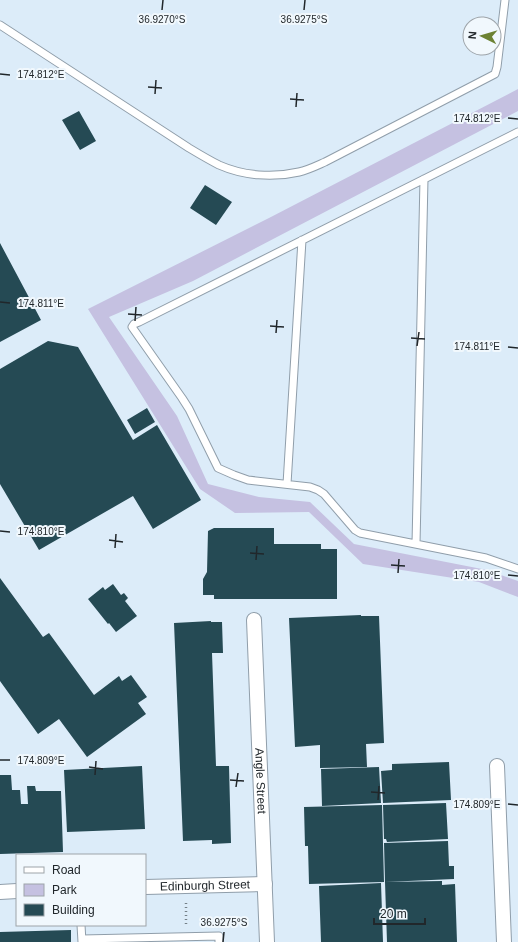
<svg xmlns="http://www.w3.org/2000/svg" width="518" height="942" font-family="Helvetica,sans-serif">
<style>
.green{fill:#c5c1e1}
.building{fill:#254a54}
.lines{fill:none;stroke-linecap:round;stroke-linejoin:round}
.service-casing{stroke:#909eaa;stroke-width:9}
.minor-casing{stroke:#909eaa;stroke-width:16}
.path{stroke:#758088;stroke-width:2.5;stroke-dasharray:1 3;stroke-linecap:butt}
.service{stroke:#fff;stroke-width:7}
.minor{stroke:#fff;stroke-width:14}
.ticks{fill:none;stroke:#21272b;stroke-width:1.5}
.labels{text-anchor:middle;stroke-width:4;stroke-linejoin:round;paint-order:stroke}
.street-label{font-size:12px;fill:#21272b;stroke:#f1f8fd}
.ticks-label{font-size:10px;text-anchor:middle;fill:#21272b;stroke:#f1f8fd;stroke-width:4;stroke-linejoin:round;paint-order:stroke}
</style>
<rect width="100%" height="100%" fill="#dcecf9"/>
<!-- green -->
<path class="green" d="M518 89V111L193 281 109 317 177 416 208 484 259 497 310 502 354 544 487 570 518 581V597L479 582 363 564 309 512 235 513 200 489 88 309 269 218Z"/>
<!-- building -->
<path class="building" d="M79 111 96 141 80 150 62 120Z
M205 185 232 202 216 225 190 208Z
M0 243 41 320 0 342Z
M48 341 78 347 133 440 157 425 201 500 153 529 133 496 39 550 0 484V369Z
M147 408 155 422 135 434 127 420Z
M214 528H274V544H321V549H337V599H214V595H203V579L207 572 208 531Z
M0 578 43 637 49 633 94 695 119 676 122 681 131 675 147 697 138 703 146 714 87 757 59 719 38 734 0 681Z
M113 584 121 595 124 593 128 598 125 601 137 616 116 632 109 623 108 624 88 599 103 587 105 590Z
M361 615V616H379L384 743 366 744 367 767 320 768V745L295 747 289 618Z
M211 621V622H222L223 653H212L216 766H229L231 843 212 844V840L183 841 174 623Z
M449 762 451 800 383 803 381 771 392 770V764Z
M142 766 145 829 67 832 64 770Z
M379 767 381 803 322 806 321 769Z
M0 775H11L12 790H20L21 804H28L27 786H35L36 791H61L63 852 0 854Z
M446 803 448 839 387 842 386 839H384L383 805Z
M382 805 384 882 309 884 308 846H305L304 807Z
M448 841 449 866H454V879L385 882 384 843Z
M442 881V885L455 884 457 942H387L385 882Z
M381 883 383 942H321L319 886Z
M71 930V942H0V932Z"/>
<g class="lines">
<defs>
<path id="service" d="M0 25 189 148C199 154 209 160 219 165 244 176 273 178 299 172 308 170 316 166 325 162L495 74 497 67 505 0
M518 132 139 322 134 324 132 327 182 398 189 409 218 468 234 475 248 480 310 487 318 490 324 494 355 530 360 533 486 558 518 569
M287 484 302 240
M416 544 424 179
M81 925 82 942
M82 939 219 936V942"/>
<g id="minor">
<path id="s1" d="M254 620 267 942"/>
<path d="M497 766 504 942"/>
<path id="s2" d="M145 887 265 884"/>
<path d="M0 892 17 891"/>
</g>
</defs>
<!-- service casing -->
<use href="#service" class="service-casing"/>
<!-- minor casing -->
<use href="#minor" class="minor-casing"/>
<!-- path -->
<path class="path" d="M186 903V926"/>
<!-- service -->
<use href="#service" class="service"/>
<!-- minor -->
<use href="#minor" class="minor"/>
</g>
<!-- ticks -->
<path class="ticks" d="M162 10 163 0M304 10 305 0M0 74 10 75M148 87 162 88M155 94 156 80M290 99 304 100M296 107 297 93M508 118 518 119M0 302 10 303M128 314 142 315M135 321 136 307M270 326 284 327M276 333 277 320M411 338 425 339M417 346 419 332M508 347 518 348M0 531 10 532M109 540 123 542M115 548 116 534M250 553 264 554M256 560 257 546M391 565 405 566M398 573 399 559M508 575 518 576M0 760H10M89 767 103 769M95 775 96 761M230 780 244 781M236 787 238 773M371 792 385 793M378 800 379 786M508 804 518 805M223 942 224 932"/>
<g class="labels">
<!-- street labels -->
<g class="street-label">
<text dy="4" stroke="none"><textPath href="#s1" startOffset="161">Angle Street</textPath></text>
<text dy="4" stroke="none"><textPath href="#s2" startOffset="60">Edinburgh Street</textPath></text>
</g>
</g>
<g class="ticks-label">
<text x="162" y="23">36.9270°S</text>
<text x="304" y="23">36.9275°S</text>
<text x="41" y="78">174.812°E</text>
<text x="477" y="122">174.812°E</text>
<text x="41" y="307">174.811°E</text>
<text x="477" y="350">174.811°E</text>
<text x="41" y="535">174.810°E</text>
<text x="477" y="579">174.810°E</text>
<text x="41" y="764">174.809°E</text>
<text x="477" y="808">174.809°E</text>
<text x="224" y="926">36.9275°S</text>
</g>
<!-- legend -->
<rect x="16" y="854" width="130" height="72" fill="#f1f8fd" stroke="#9ea4a9"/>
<rect x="24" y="867" width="20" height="6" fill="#ffffff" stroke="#9ea4a9"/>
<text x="52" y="874" font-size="12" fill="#21272b">Road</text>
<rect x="24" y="884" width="20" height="12" fill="#c5c1e1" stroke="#9ea4a9"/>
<text x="52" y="894" font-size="12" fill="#21272b">Park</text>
<rect x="24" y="904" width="20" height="12" fill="#254a54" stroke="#9ea4a9"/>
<text x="52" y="914" font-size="12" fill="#21272b">Building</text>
<!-- north arrow -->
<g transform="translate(482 36) rotate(275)"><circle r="19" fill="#f1f8fd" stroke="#9ea4a9"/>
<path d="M0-3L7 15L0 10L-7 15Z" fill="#6c8233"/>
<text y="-6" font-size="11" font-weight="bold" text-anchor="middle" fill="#21272b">N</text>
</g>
<!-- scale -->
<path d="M374 918v6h51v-6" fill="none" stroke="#21272b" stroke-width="2"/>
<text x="380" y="918" font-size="12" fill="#21272b" stroke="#f1f8fd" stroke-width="3" paint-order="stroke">20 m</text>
</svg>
